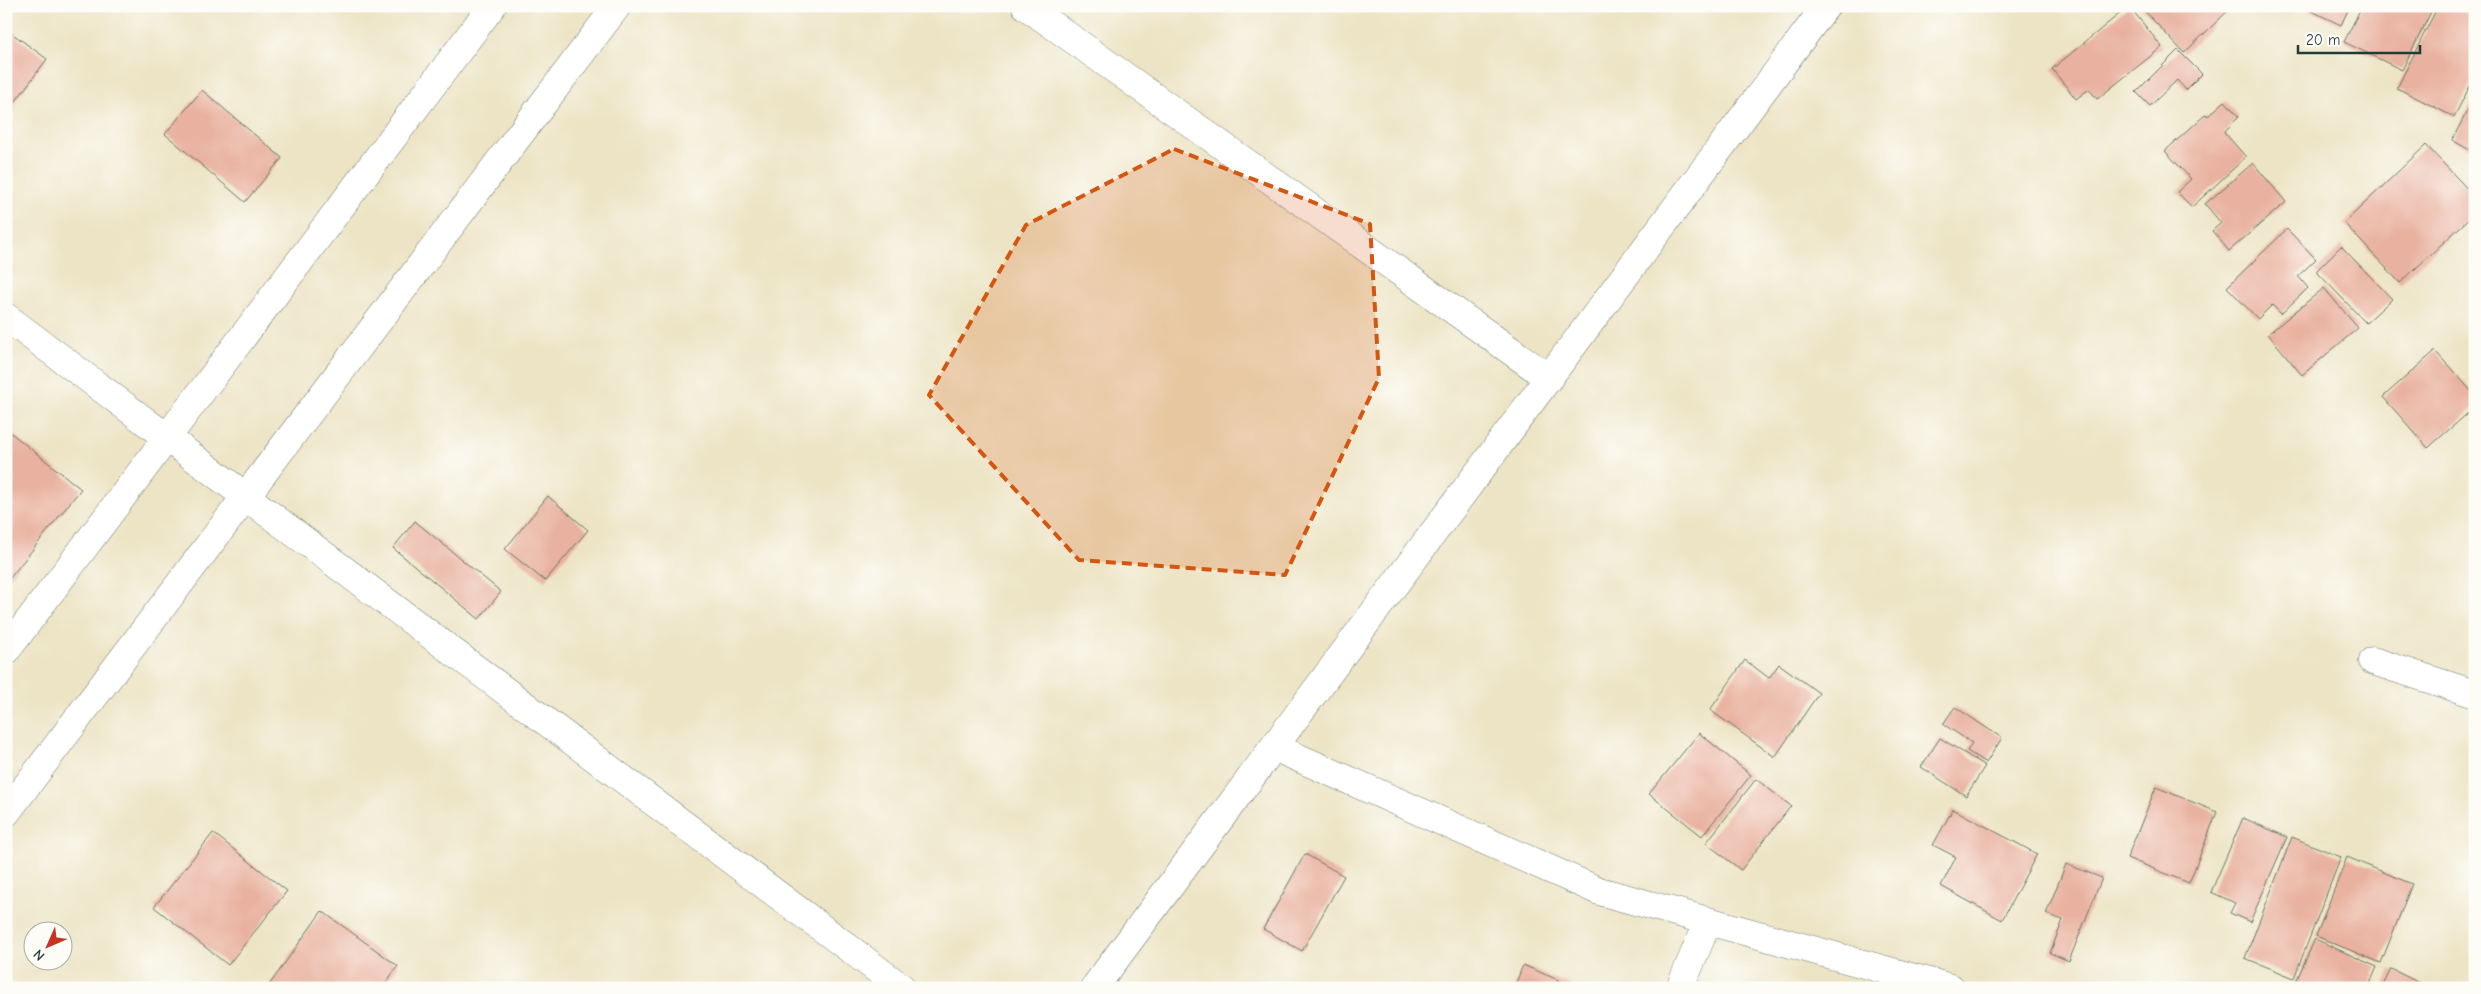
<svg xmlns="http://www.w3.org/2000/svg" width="2481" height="994" font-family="'Comic Neue',sans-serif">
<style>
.building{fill:#e9b19f}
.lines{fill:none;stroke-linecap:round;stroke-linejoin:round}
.minor-casing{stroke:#677767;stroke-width:29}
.tertiary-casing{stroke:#677767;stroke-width:29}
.minor{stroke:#fff;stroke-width:28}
.tertiary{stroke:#fff;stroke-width:28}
.marked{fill:#d45610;fill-opacity:0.2;stroke:#d45610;stroke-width:4;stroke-dasharray:10 6;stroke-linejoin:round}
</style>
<rect width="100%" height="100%" fill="#fdfcf7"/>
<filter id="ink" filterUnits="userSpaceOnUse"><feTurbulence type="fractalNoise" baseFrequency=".02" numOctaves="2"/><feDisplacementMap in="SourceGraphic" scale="10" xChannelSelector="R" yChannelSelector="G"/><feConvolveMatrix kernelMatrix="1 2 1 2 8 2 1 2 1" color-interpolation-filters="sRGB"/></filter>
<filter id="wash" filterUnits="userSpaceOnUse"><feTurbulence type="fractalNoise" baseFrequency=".0096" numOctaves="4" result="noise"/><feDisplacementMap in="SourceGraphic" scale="20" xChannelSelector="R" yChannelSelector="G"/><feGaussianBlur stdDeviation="1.12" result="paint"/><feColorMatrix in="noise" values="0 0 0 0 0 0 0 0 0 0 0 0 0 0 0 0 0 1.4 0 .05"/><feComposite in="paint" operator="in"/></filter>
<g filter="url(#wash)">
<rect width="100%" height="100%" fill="#ede4c5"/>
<g id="blocks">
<!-- building -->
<path class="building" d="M2129 6 2162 47 2097 99 2089 89 2076 99 2052 69Z
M2140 6H2233L2184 53Z
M2301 6H2350L2341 25Z
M2362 6H2434L2402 70 2344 42Z
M2438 6H2460L2475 14V76L2454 117 2397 88Z
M6 29 47 59 6 114Z
M2178 50 2202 74 2186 90 2177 80 2150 106 2136 92Z
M202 90 282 158 245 202 165 134Z
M2475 96V153L2452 140Z
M2225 101 2239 117 2224 132 2246 157 2192 207 2177 192 2191 179 2165 151 2206 114 2208 116Z
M2426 145 2475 197V213L2400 283 2344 223Z
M2253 163 2286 202 2229 251 2212 231 2221 223 2205 204Z
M2287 229 2316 259 2298 276 2308 288 2281 314 2272 305 2258 319 2227 287Z
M2341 246 2392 299 2366 323 2316 271Z
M2324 288 2358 328 2302 375 2268 334Z
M2435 351 2475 395V407L2428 448 2383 397Z
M6 429 81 489 6 583Z
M548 496 588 530 545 581 505 549Z
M415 521 501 592 479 619 393 548Z
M1745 660 1769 678 1779 664 1819 693 1775 757 1710 710Z
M1955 707 2002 738 1986 763 1967 751 1972 743 1943 724Z
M1699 733 1751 775 1702 836 1649 794Z
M1940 738 1985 766 1966 796 1921 767Z
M1756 779 1791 806 1741 870 1706 843Z
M2156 787 2217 812 2189 883 2127 858Z
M1953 809 2037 854 2002 920 1941 886 1956 857 1933 845Z
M2243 818 2287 837 2250 922 2230 913 2235 903 2211 892Z
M213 833 287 891 228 965 154 907Z
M2292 837 2341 857 2294 978 2245 958Z
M1305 854 1344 876 1302 951 1263 929Z
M2347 857 2412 884 2381 963 2316 936Z
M2066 864 2102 878 2069 961 2050 953 2063 920 2046 914Z
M322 911 398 966 382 988H267Z
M2315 939 2377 967 2368 988H2293Z
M1523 965 1577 988H1514Z
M2391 969 2430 988H2382Z"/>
</g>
</g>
<g filter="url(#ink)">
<use href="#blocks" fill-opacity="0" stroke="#677767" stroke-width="1"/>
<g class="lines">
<defs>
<path id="minor" d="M1026 6 1549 378
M6 317 902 988
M2373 661 2475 694
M1274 747 1599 891 1951 988
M1094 988 1826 6
M1680 988 1708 921"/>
<path id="tertiary" d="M6 651 492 6
M6 813 617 6"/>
</defs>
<!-- minor casing -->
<use href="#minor" class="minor-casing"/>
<!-- tertiary casing -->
<use href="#tertiary" class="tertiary-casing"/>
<!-- minor -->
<use href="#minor" class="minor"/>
<!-- tertiary -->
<use href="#tertiary" class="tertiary"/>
</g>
</g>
<!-- marked area -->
<path class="marked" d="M1174 149 1370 224 1379 378 1285 575 1079 560 929 395 1026 225Z"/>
<!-- margin -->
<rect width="2481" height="994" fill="none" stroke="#fdfcf7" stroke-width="25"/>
<!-- north arrow -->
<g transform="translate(48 946) rotate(225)"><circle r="24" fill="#fdfcf7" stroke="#a4b0a9"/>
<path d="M0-4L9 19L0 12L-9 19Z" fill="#c8321e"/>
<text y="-8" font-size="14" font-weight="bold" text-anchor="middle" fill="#1f3d34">N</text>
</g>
<!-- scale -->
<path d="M2298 45v8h122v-8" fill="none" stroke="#1f3d34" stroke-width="2.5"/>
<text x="2306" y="45" font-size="15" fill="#1f3d34" stroke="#fdfcf7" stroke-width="4" paint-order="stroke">20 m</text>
</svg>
